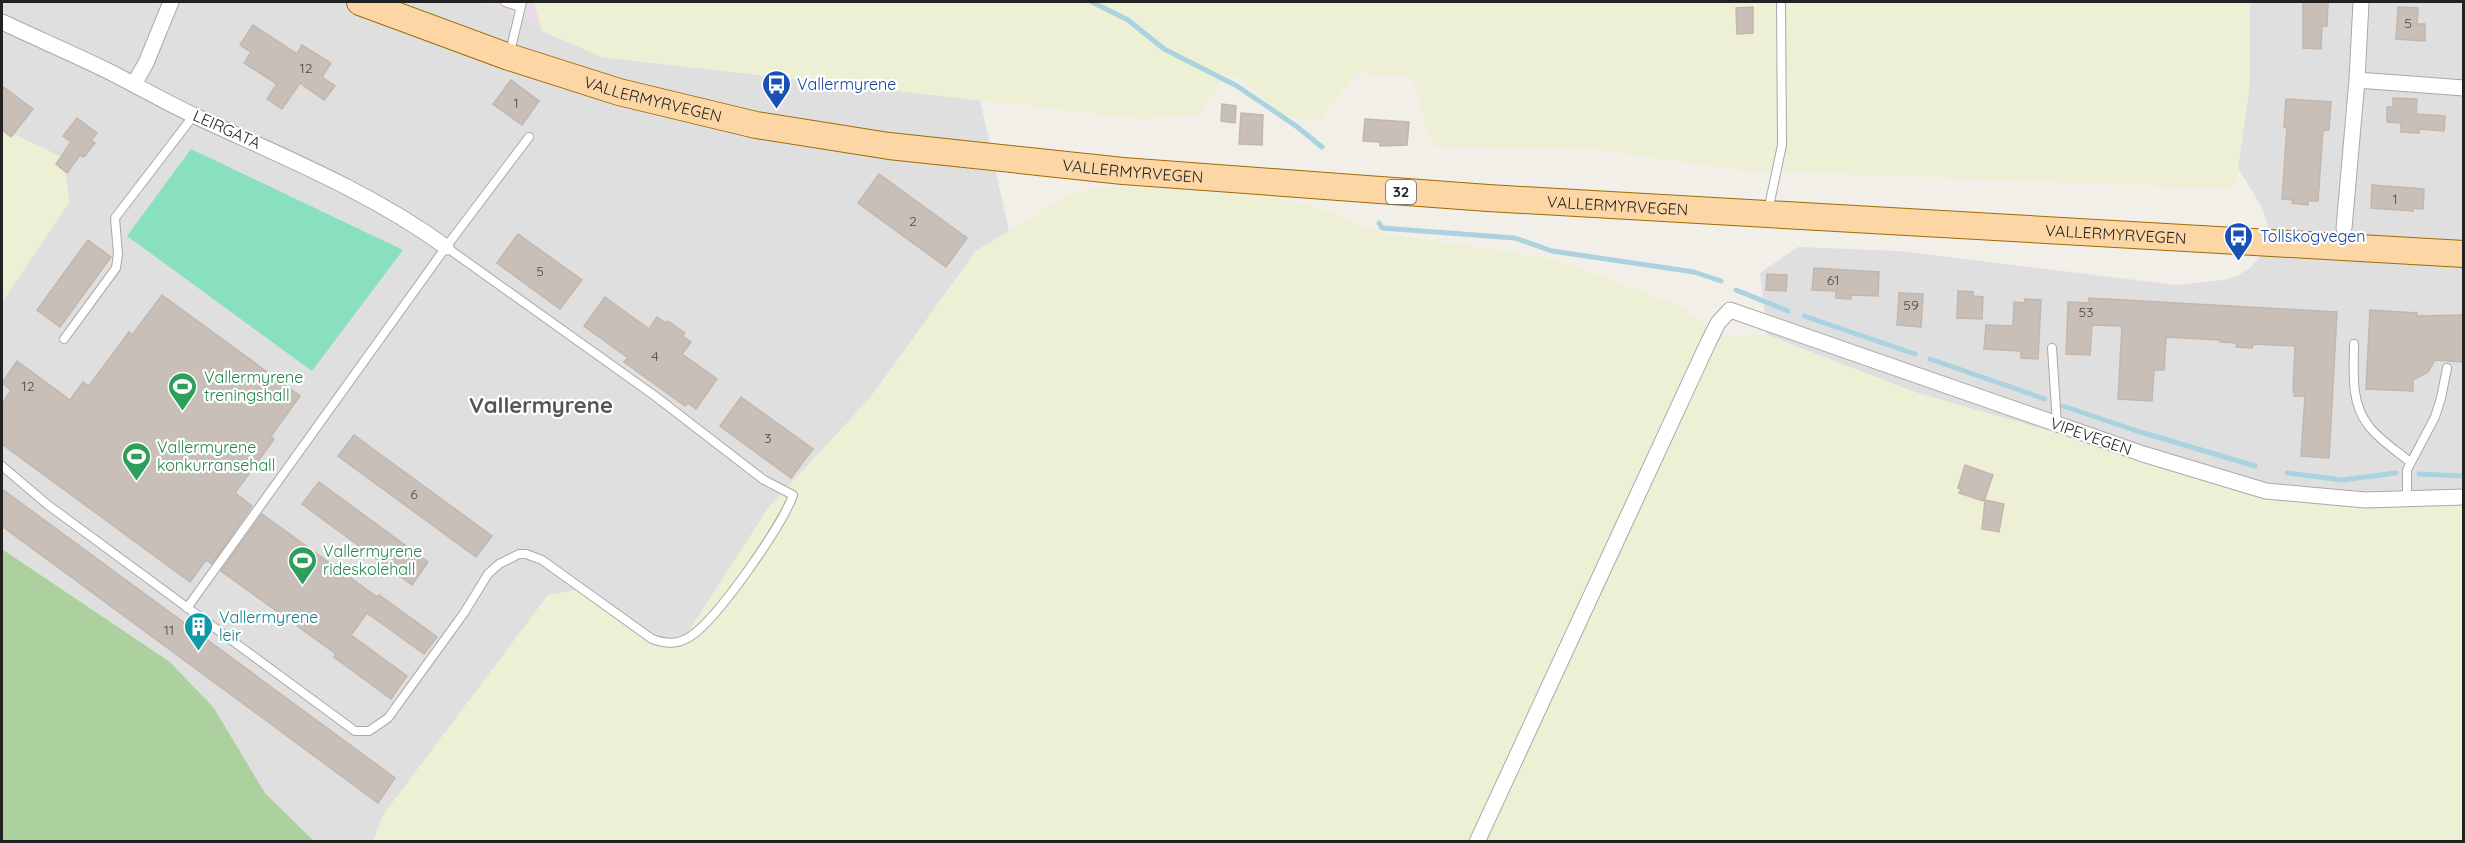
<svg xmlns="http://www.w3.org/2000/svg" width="2465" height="843" font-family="Quicksand,sans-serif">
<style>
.residential{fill:#e0dfdf}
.industrial{fill:#ebdbe8}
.farmland{fill:#eef0d5}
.forest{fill:#add19e}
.pitch{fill:#88e0be}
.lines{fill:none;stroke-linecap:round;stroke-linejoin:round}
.stream{stroke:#aad3df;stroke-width:5}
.building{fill:#c7bfb8;stroke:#c4b6ab;stroke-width:1.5}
.service-casing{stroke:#a9a9a9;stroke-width:10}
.minor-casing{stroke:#a9a9a9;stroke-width:17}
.primary-casing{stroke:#a06b00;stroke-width:28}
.service{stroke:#fff;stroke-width:8}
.minor{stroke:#fff;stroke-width:15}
.primary{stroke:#fcd6a4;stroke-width:26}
.labels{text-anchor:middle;stroke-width:4.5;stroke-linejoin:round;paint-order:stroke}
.number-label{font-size:14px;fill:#4b4948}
.shield{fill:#fff;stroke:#646464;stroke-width:1.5}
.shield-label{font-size:15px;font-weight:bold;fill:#222}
.transit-label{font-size:16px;fill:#164399;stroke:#fff;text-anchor:start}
.street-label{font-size:16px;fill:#222;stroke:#fff}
.leisure-label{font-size:16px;fill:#27864d;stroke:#fff;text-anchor:start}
.culture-label{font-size:16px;fill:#0d838f;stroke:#fff;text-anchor:start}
.district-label{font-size:22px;font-weight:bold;fill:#555;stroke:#fff}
</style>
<rect width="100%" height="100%" fill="#f2efe9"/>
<!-- residential -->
<path class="residential" d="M2 2H483L540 23 542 31 602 57 980 100 1009 231 976 251 870 398 769 507 682 642 659 647 583 589 384 815 373 841H314L265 793 214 708 170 662 2 549V302L69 202 64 158 2 129Z
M2250 2H2463V495L2266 493 1914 392 1767 335 1760 273 1798 247 1900 251 2176 285 2223 280 2237 276 2251 267 2262 254 2268 238 2267 221 2261 206 2238 168 2250 83Z"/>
<!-- industrial -->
<path class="industrial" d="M483 2H534L540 23Z"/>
<!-- farmland -->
<path class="farmland" d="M534 2H2250V83L2235 189 1740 170 1592 149 1432 146 1412 77 1356 73 1321 120 1283 118 1243 79 1225 74 1201 114 1141 119 602 57 542 31Z
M2 129 64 158 69 203 2 302Z
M1195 181 1310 205 1382 233 1556 259 1675 304 1725 335H1767L1914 392 2266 493 2463 495V841L373 842 383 815 548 595 583 589 659 647 682 642 769 507 870 398 976 251 1075 191Z"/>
<!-- forest -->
<path class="forest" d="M2 549 170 662 214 708 265 793 314 841H2Z"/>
<!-- pitch -->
<path class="pitch" d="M191 149 403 250 312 371 127 236Z"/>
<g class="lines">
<!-- stream -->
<path class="stream" d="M1092 2 1128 20 1164 49 1237 86 1296 126 1322 147
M1379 223 1382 228 1515 238 1552 251 1694 272 1721 281
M1736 290 1788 311
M1804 316 1915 354
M1930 359 2045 399
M2063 406 2134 430 2255 466
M2287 473 2343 480 2396 473
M2419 474 2464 476"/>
</g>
<!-- building -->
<path class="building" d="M2303 2H2328L2327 26H2322L2321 49 2303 48Z
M1753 7V33L1737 34 1736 8Z
M2398 7 2418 8 2417 24H2425V41L2396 39Z
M253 25 297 54 302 45 331 63 322 77 335 86 324 100 300 83 282 109 267 99 277 84 244 63 251 52 240 45Z
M511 80 539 101 522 125 493 104Z
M2 86 33 109 11 137 2 130Z
M2393 98 2417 99 2416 114 2445 116 2444 131 2419 129V133L2401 132V123L2387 122V107H2393Z
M2286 99 2331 102 2329 130H2323L2318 201H2308V205L2292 203 2293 200 2282 199 2287 127H2284Z
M1222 104 1236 106 1235 123 1221 121Z
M1241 113 1263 115 1262 145 1239 144Z
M77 118 97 133 91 141 95 143 84 157 80 155 67 173 56 164 71 142 63 136Z
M1365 119 1409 122 1407 145 1380 146V142L1363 141Z
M879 174 967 238 946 267 858 203Z
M2372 185 2424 189 2423 209 2413 208V211L2371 208Z
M518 234 582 280 560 309 497 263Z
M88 240 111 257 60 327 37 310Z
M1814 268 1879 272 1878 296 1851 295V299L1836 298V291L1812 290Z
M1767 274 1787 275 1786 291 1766 290Z
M1958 291 1973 292V296L1983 297 1982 319 1957 318Z
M1899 293 1923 294 1921 327 1897 325Z
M162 295 300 396 271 436 274 439 235 493 252 506 212 564 206 560 190 582 2 444V404L11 390 2 383 17 361 70 400 83 382 89 386 129 332 132 335Z
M605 297 649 329 657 317 666 323 668 321 685 333 682 336 691 342 682 354 717 379 696 409 688 403 685 406 624 362 628 358 584 326Z
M2089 298 2337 312 2329 458 2301 456 2305 396H2294L2295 392H2293L2295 346 2253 344 2252 348 2236 347 2237 343 2220 342V340L2166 337 2164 370H2154L2152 401 2118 399 2122 326 2092 325 2090 355 2066 354 2068 302 2089 303Z
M2025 299 2041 300 2038 359 2021 358V351L1984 349 1986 325 2013 326 2014 302 2025 303Z
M2370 310 2417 313V316L2463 315V362L2435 360 2428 372 2413 380V391L2366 389Z
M741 397 813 449 791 478 720 426Z
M354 435 492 536 476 557 338 456Z
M1965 465 1993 475 1984 501 1959 493 1961 489 1958 488Z
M319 482 428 562 412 585 302 504Z
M2 489 395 778 378 803 2 526Z
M1985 500 2004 504 1999 532 1982 529Z
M262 514 377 597 379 595 437 637 424 654 367 613 351 635 407 676 391 699 334 657 336 654 221 571Z"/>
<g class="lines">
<defs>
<path id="service" d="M505 2 520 7
M510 52 522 2
M1768 211 1782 145 1781 2
M64 339 116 268 118 254 115 218 194 115
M2354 344C2354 372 2350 401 2368 425 2378 439 2397 451 2410 462
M2052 348 2057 424
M2 466 48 505 355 731H369L388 718 464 613 488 574 499 564 519 554H526L542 560 652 639C666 644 678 645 691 636 718 618 782 526 793 495L764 480 655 396 446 247
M2407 499V470L2435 417 2441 398 2447 368
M187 608 446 247 529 137"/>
<path id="minor" d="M2 22C36 38 71 53 106 70 136 85 165 102 195 116 281 156 369 191 446 247
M2357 80 2464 88
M134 84 146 63 171 2
M2344 228 2357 80 2361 2
M1477 842 1708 343 1718 323 1730 310 2143 454 2266 491 2365 500 2464 497"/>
<g id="primary">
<path id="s1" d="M360 2 509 57 619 92 756 125 889 146 1123 171 1488 198 2464 254"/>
</g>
</defs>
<!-- service casing -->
<use href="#service" class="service-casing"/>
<!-- minor casing -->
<use href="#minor" class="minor-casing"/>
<!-- primary casing -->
<use href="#primary" class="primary-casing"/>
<!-- service -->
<use href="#service" class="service"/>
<!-- minor -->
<use href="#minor" class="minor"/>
<!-- primary -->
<use href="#primary" class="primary"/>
</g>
<!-- icons -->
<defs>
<symbol id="bus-pin" viewBox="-11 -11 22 30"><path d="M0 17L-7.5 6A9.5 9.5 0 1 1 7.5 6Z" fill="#1a4fb4" stroke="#fff"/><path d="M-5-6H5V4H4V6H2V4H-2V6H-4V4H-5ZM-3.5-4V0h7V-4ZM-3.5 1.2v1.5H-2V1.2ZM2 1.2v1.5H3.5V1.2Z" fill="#fff"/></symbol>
<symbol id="stadium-pin" viewBox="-11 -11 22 30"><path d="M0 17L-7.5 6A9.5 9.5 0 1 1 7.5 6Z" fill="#2e9e5b" stroke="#fff"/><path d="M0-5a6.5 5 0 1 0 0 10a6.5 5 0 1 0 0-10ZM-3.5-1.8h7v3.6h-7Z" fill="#fff"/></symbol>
<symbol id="building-pin" viewBox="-11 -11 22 30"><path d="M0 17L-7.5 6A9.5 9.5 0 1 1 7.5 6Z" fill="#0f9aa8" stroke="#fff"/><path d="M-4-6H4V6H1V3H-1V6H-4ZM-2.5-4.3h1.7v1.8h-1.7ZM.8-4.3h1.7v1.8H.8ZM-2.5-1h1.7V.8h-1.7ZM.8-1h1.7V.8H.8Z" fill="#fff"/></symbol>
</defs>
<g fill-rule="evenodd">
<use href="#bus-pin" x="760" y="68" width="33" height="45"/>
<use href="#bus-pin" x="2222" y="220" width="33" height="45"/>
<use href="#stadium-pin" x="166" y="370" width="33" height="45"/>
<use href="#stadium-pin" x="120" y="440" width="33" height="45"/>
<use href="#stadium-pin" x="286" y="544" width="33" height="45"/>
<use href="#building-pin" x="182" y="610" width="33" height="45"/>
</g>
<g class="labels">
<!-- number labels -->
<g class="number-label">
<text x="2408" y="28">5</text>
<text x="306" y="73">12</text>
<text x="516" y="108">1</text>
<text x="2395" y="204">1</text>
<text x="913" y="226">2</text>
<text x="540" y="276">5</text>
<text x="1833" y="285">61</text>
<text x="1911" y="310">59</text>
<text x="2086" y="317">53</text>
<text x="655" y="361">4</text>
<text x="28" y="391">12</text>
<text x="768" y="443">3</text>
<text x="414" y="499">6</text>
<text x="169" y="635">11</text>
</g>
<!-- shield labels -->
<rect class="shield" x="1386" y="180" width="30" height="24" rx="4.5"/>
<g class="shield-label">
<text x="1401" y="197">32</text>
</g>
<!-- transit labels -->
<g class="transit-label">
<text x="797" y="90">Vallermyrene</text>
<text x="2260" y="242">Tollskogvegen</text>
</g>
<!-- street labels -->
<g class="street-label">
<text dy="6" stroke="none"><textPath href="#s1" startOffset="309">VALLERMYRVEGEN</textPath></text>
<text transform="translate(227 129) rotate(24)" y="6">LEIRGATA</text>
<text dy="6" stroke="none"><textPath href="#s1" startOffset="795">VALLERMYRVEGEN</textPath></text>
<text dy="6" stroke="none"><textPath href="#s1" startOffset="1281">VALLERMYRVEGEN</textPath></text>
<text dy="6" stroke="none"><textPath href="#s1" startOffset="1780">VALLERMYRVEGEN</textPath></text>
<text transform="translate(2091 436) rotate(19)" y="6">VIPEVEGEN</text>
</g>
<!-- leisure labels -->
<g class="leisure-label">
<text x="204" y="383">Vallermyrene<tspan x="204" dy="18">treningshall</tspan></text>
<text x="157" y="453">Vallermyrene<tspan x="157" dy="18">konkurransehall</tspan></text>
<text x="323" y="557">Vallermyrene<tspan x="323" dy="18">rideskolehall</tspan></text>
</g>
<!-- culture labels -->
<g class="culture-label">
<text x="219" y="623">Vallermyrene<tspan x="219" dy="18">leir</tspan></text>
</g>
<!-- district labels -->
<g class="district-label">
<text x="541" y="413">Vallermyrene</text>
</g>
</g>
<!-- border -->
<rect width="2465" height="843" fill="none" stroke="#222222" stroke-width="6"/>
</svg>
